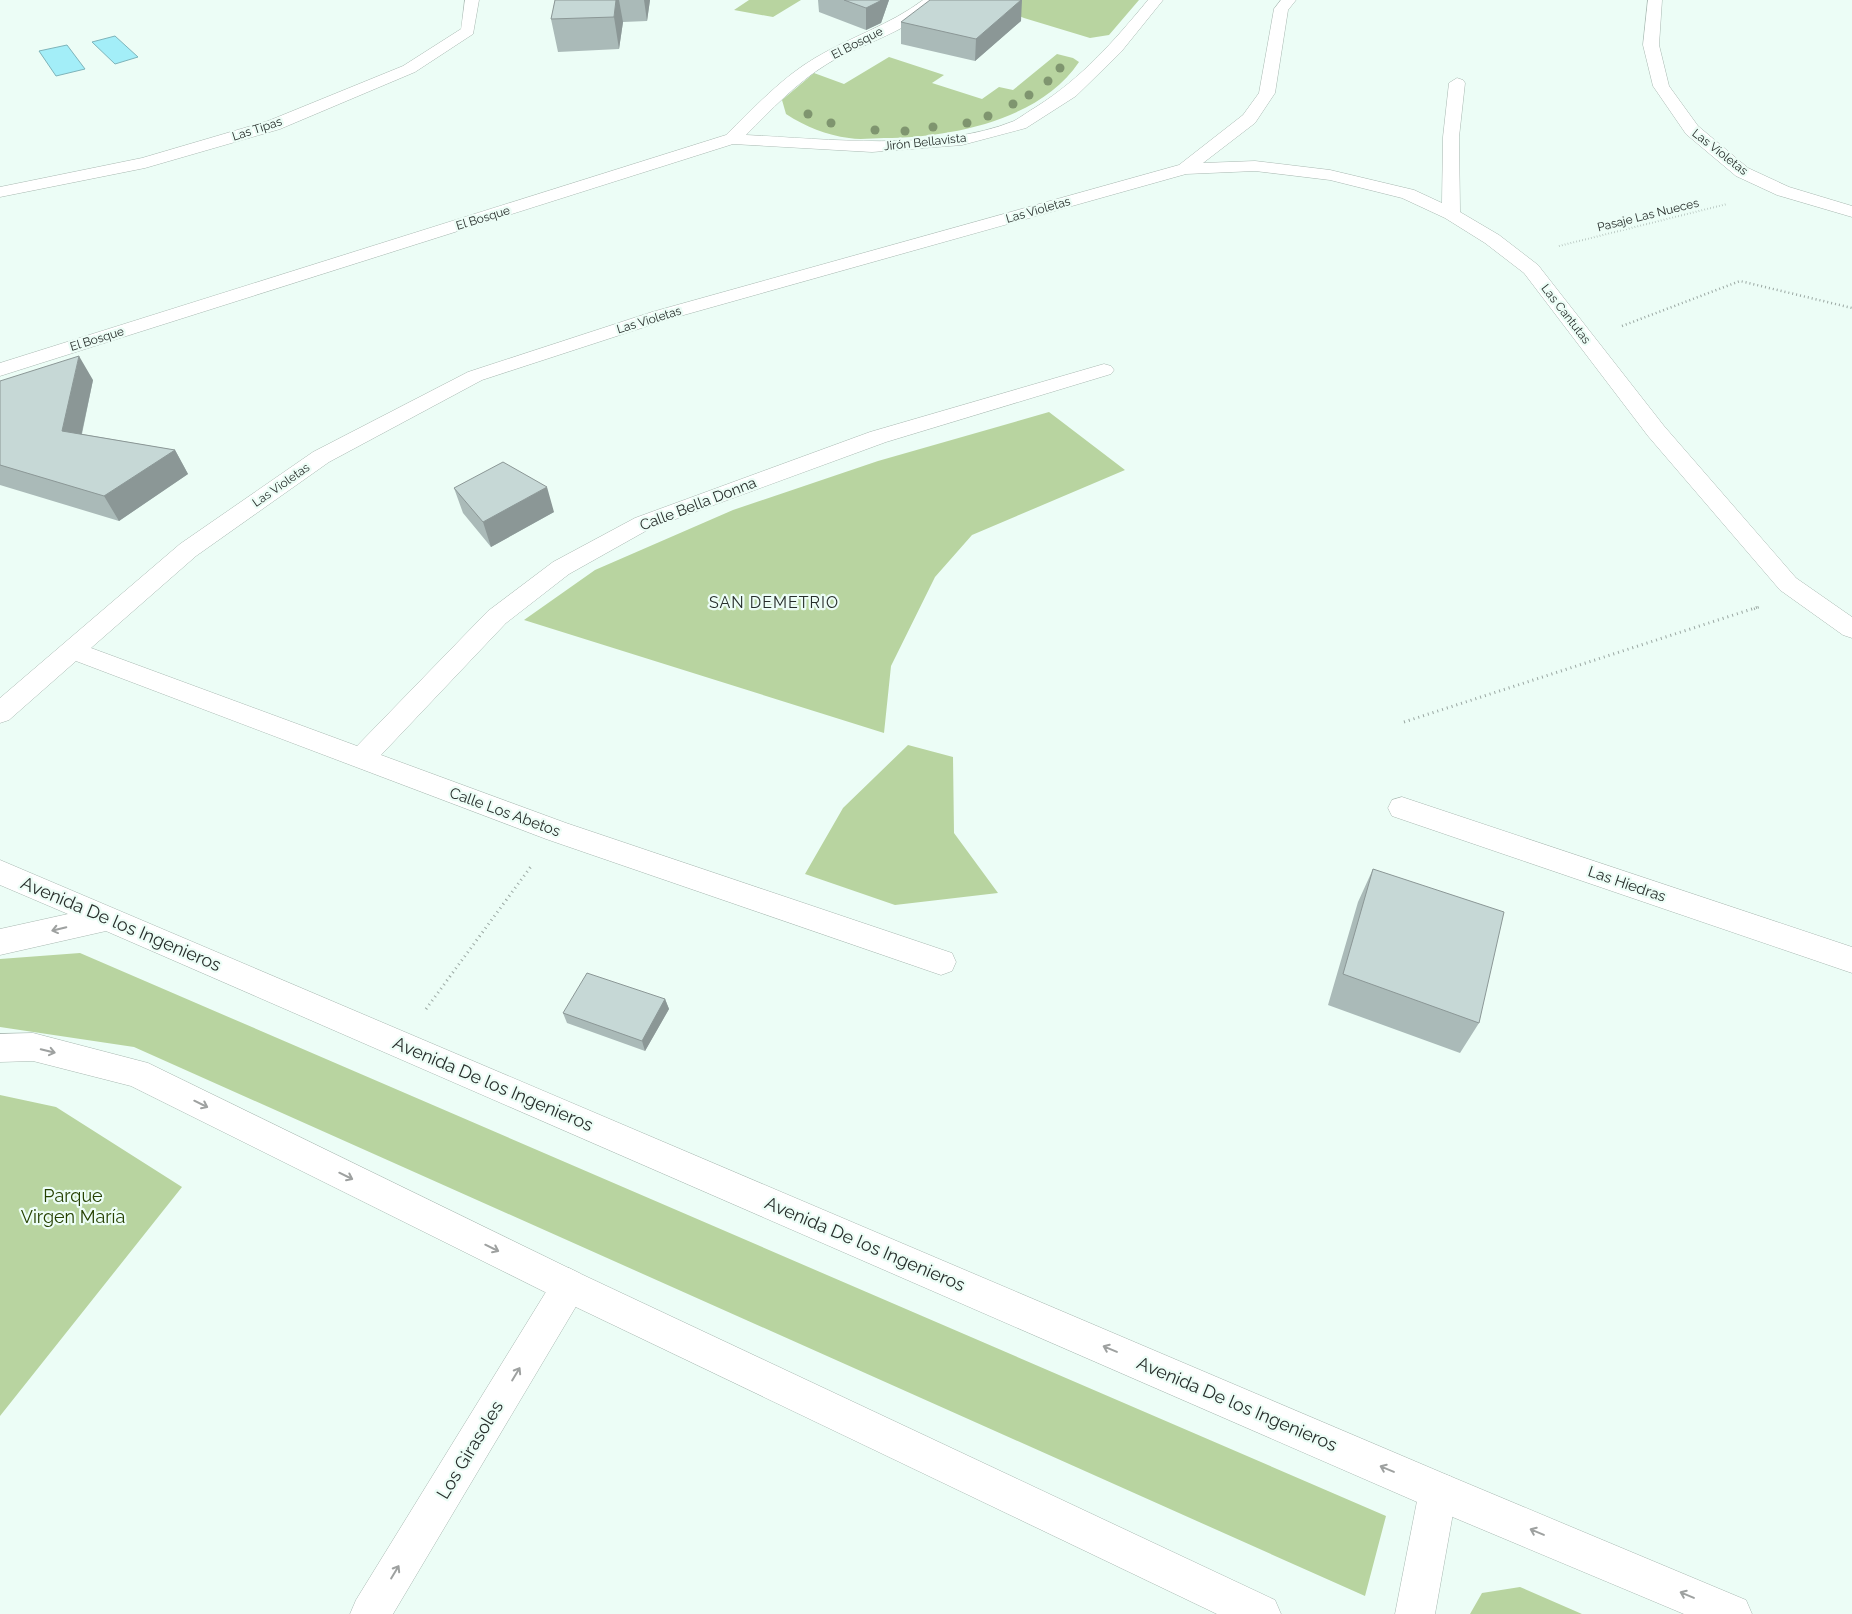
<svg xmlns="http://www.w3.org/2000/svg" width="1852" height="1614" font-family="Raleway,sans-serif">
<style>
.green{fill:#b8d4a0}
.water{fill:#a3eef8;stroke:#7eb4ba}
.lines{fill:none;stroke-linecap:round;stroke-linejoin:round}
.minor-casing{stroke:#a8b8b1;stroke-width:1}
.tertiary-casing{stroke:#a8b8b1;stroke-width:1}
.path-far2{stroke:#9aa7a2;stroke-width:2;stroke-dasharray:0.5 2.5;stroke-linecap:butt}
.path-far1{stroke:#9aa7a2;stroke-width:2.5;stroke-dasharray:1 3;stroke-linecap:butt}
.path{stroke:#9aa7a2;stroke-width:3;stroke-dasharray:1 4;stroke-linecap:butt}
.minor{fill:#fff;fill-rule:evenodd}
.tertiary{fill:#fff;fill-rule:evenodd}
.tree{fill:#7f956f}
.wall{fill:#aabab8}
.shaded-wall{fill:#8b9796}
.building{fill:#c6d8d6;stroke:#8b9796}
.oneway{stroke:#9ea1a0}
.labels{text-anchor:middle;stroke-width:4.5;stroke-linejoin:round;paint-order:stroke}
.far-street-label{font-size:12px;fill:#272e2b;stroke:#ecfdf6}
.street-label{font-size:15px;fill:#272e2b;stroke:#ecfdf6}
.neighbourhood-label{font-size:16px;letter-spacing:1px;fill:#272e2b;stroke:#ecfdf6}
.near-street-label{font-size:18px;fill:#272e2b;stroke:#ecfdf6}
.near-park-label{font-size:18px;fill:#254000;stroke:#ecfdf6}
</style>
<rect width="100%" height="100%" fill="#ecfdf6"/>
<!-- green -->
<path class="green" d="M749 0H801L773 17 734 10Z
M980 0H1139L1109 35 1090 38 1024 18Z
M1057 54 1073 58 1079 62C1041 120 949 138 884 138 873 138 860 140 849 138 826 135 806 127 786 114L782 100 814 73 844 84 889 57 944 75 932 83 982 99 999 87 1013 90Z
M1049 412 1125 470 972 535 935 577 891 666 884 733 524 620 595 570 733 510 878 461Z
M908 745 953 757 954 833 998 893 895 905 805 874 843 808Z
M80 953 1386 1516 1365 1596 134 1047 0 1027V959Z
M0 1095 56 1107 182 1187 0 1416Z
M1520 1587 1582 1614H1470L1482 1593Z"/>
<!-- water -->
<path class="water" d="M115 36 138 57 115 64 92 42Z
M67 45 85 69 56 76 39 51Z"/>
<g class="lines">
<defs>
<path id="minor" d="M465 0H479L473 34 415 72 280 129 145 168 0 197V187L142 158 268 121 403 66 461 29Z
M923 0H939C920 27 856 46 827 64 796 83 771 110 746 135 827 139 937 152 1014 121 1021 117 1029 111 1036 107 1082 78 1114 41 1148 0H1163L1121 52 1076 96 1026 128 962 145 872 152 733 144 0 376V363L726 135C754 108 781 78 815 58 850 37 890 25 923 0Z
M1281 0H1296L1288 10 1275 93 1255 123 1203 163 1255 161 1330 170 1414 190 1442 203 1443 137 1449 83 1457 78 1463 80 1465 83 1459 137 1460 212 1499 235 1538 265 1664 426 1796 578 1852 617V638L1843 635 1780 590 1648 436 1524 273 1485 243 1445 218 1402 198 1330 180 1255 171 1186 174 666 320 482 380 329 462 196 556 91 648 357 746 488 611 553 562 635 518 870 432 1097 366 1104 364 1111 366 1114 370 1111 374 886 442 651 528 569 574 506 623 381 755 566 823 952 953 956 962 952 971 941 975 546 839 76 661 9 720 0 723V698L180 544 313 452 468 372 652 312 1179 165 1243 115 1259 93 1274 9Z
M1648 0H1662L1659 45 1669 86 1698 126 1748 168 1789 187 1852 206V217L1777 195 1736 176 1686 134 1653 86 1643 45Z
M1402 797 1852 947V973L1392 816 1388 808 1392 800Z
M569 1268 581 1274 587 1286 581 1298 393 1614H350L356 1600 557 1274Z
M1438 1472 1452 1477 1457 1491 1435 1614H1395L1419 1491 1424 1477Z"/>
<path id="tertiary" d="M0 860 1452 1477 1746 1600 1752 1614H1684L1424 1505 106 931 0 955V929L68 914 0 885Z
M33 1033 148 1063 581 1274 1275 1600 1281 1614H1217L557 1298 131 1086 33 1061 0 1062V1034Z"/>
</defs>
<!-- minor casing -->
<use href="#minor" class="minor-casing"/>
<!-- tertiary casing -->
<use href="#tertiary" class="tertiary-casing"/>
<!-- path-far2 -->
<path class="path-far2" d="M1559 246 1727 204"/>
<!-- path-far1 -->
<path class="path-far1" d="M1622 326 1740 281 1852 308
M1754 609 1759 607"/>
<!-- path -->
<path class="path" d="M1404 722 1758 607
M426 1009 532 865"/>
<!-- minor -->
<use href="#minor" class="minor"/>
<!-- tertiary -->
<use href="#tertiary" class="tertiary"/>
</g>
<!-- trees -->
<g class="tree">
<circle cx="1060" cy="68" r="4.5"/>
<circle cx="1048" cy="81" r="4.5"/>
<circle cx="1029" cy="95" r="4.5"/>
<circle cx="1013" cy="104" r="4.5"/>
<circle cx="808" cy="114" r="4.5"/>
<circle cx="988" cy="116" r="4.5"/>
<circle cx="831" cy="123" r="4.5"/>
<circle cx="967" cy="123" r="4.5"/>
<circle cx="933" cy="127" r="4.5"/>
<circle cx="875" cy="130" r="4.5"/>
<circle cx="905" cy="131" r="4.5"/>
</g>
<!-- wall -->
<path class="wall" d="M555 0H650L647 21 623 22 619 49 558 52 551 19Z
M818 0H889L881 23 866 30 819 12Z
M1021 21 975 61 901 44V22Z
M93 380 82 434 175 450 188 474 119 521 0 485V381Z
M454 488 554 512 491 547 463 513Z
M1373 869 1479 1023 1460 1053 1328 1005 1358 902Z
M665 999 669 1009 645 1051 567 1023 563 1013Z"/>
<!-- shaded-wall -->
<path class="shaded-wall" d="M616 0H619L623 22 619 49 614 17Z
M644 0H650L647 21Z
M881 0H889L881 23 866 30V8Z
M1021 0H1022L1021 21 975 61 976 39Z
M79 356 93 380 77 455 62 431Z
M175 450 188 474 119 521 104 496Z
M547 487 554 512 491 547 483 522Z
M665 999 669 1009 645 1051 642 1041Z"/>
<!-- building -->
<path class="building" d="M555 0H616L614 17 551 19Z
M844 0H881L880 1 866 8Z
M930 0H1021L976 39 901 22Z
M79 356 62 431 175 450 104 496 0 465V381Z
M503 462 547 487 483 522 454 488Z
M1373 869 1504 912 1479 1023 1343 974Z
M587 973 665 999 642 1041 563 1013Z"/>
<!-- one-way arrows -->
<defs><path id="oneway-shaft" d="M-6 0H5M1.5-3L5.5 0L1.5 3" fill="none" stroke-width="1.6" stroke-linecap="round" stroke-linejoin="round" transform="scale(1.25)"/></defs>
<g class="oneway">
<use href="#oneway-shaft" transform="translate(59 929) rotate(167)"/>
<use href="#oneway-shaft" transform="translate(48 1051) rotate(14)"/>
<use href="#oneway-shaft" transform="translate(201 1104) rotate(26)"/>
<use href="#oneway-shaft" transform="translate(346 1176) rotate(26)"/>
<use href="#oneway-shaft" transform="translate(492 1248) rotate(26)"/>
<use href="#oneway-shaft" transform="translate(1110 1349) rotate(-157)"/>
<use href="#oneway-shaft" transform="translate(516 1374) rotate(-59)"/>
<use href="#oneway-shaft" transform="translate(1387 1469) rotate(-157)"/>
<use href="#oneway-shaft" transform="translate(1537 1532) rotate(-157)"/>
<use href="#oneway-shaft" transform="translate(395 1572) rotate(-59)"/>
<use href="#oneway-shaft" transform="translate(1687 1595) rotate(-157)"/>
</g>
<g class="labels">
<!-- far-street labels -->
<g class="far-street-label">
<text transform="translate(857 43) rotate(-27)" y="4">El Bosque</text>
<text transform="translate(257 129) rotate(-18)" y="4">Las Tipas</text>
<text transform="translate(925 142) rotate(-6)" y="4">Jirón Bellavista</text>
<text transform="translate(1720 152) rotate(38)" y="4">Las Violetas</text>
<text transform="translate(1038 210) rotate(-16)" y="4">Las Violetas</text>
<text transform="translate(1648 215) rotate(-14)" y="4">Pasaje Las Nueces</text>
<text transform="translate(483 218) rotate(-17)" y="4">El Bosque</text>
<text transform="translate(1566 314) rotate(52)" y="4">Las Cantutas</text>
<text transform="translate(649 320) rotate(-17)" y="4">Las Violetas</text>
<text transform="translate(97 339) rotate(-17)" y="4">El Bosque</text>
<text transform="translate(281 485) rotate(-35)" y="4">Las Violetas</text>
</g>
<!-- street labels -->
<g class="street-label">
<text transform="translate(698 504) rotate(-21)" y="5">Calle Bella Donna</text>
<text transform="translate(505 812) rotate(20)" y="5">Calle Los Abetos</text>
<text transform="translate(1627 884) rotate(19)" y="5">Las Hiedras</text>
</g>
<!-- neighbourhood labels -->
<g class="neighbourhood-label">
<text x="774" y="608">SAN DEMETRIO</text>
</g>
<!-- near-street labels -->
<g class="near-street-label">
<text transform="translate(121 924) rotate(23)" y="6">Avenida De los Ingenieros</text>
<text transform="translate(493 1084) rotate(23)" y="6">Avenida De los Ingenieros</text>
<text transform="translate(865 1244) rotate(23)" y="6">Avenida De los Ingenieros</text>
<text transform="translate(1237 1404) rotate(23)" y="6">Avenida De los Ingenieros</text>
<text transform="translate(470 1450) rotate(-59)" y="6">Los Girasoles</text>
</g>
<!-- near-park labels -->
<g class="near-park-label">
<text x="73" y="1202">Parque<tspan x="73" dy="21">Virgen María</tspan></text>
</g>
</g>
</svg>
